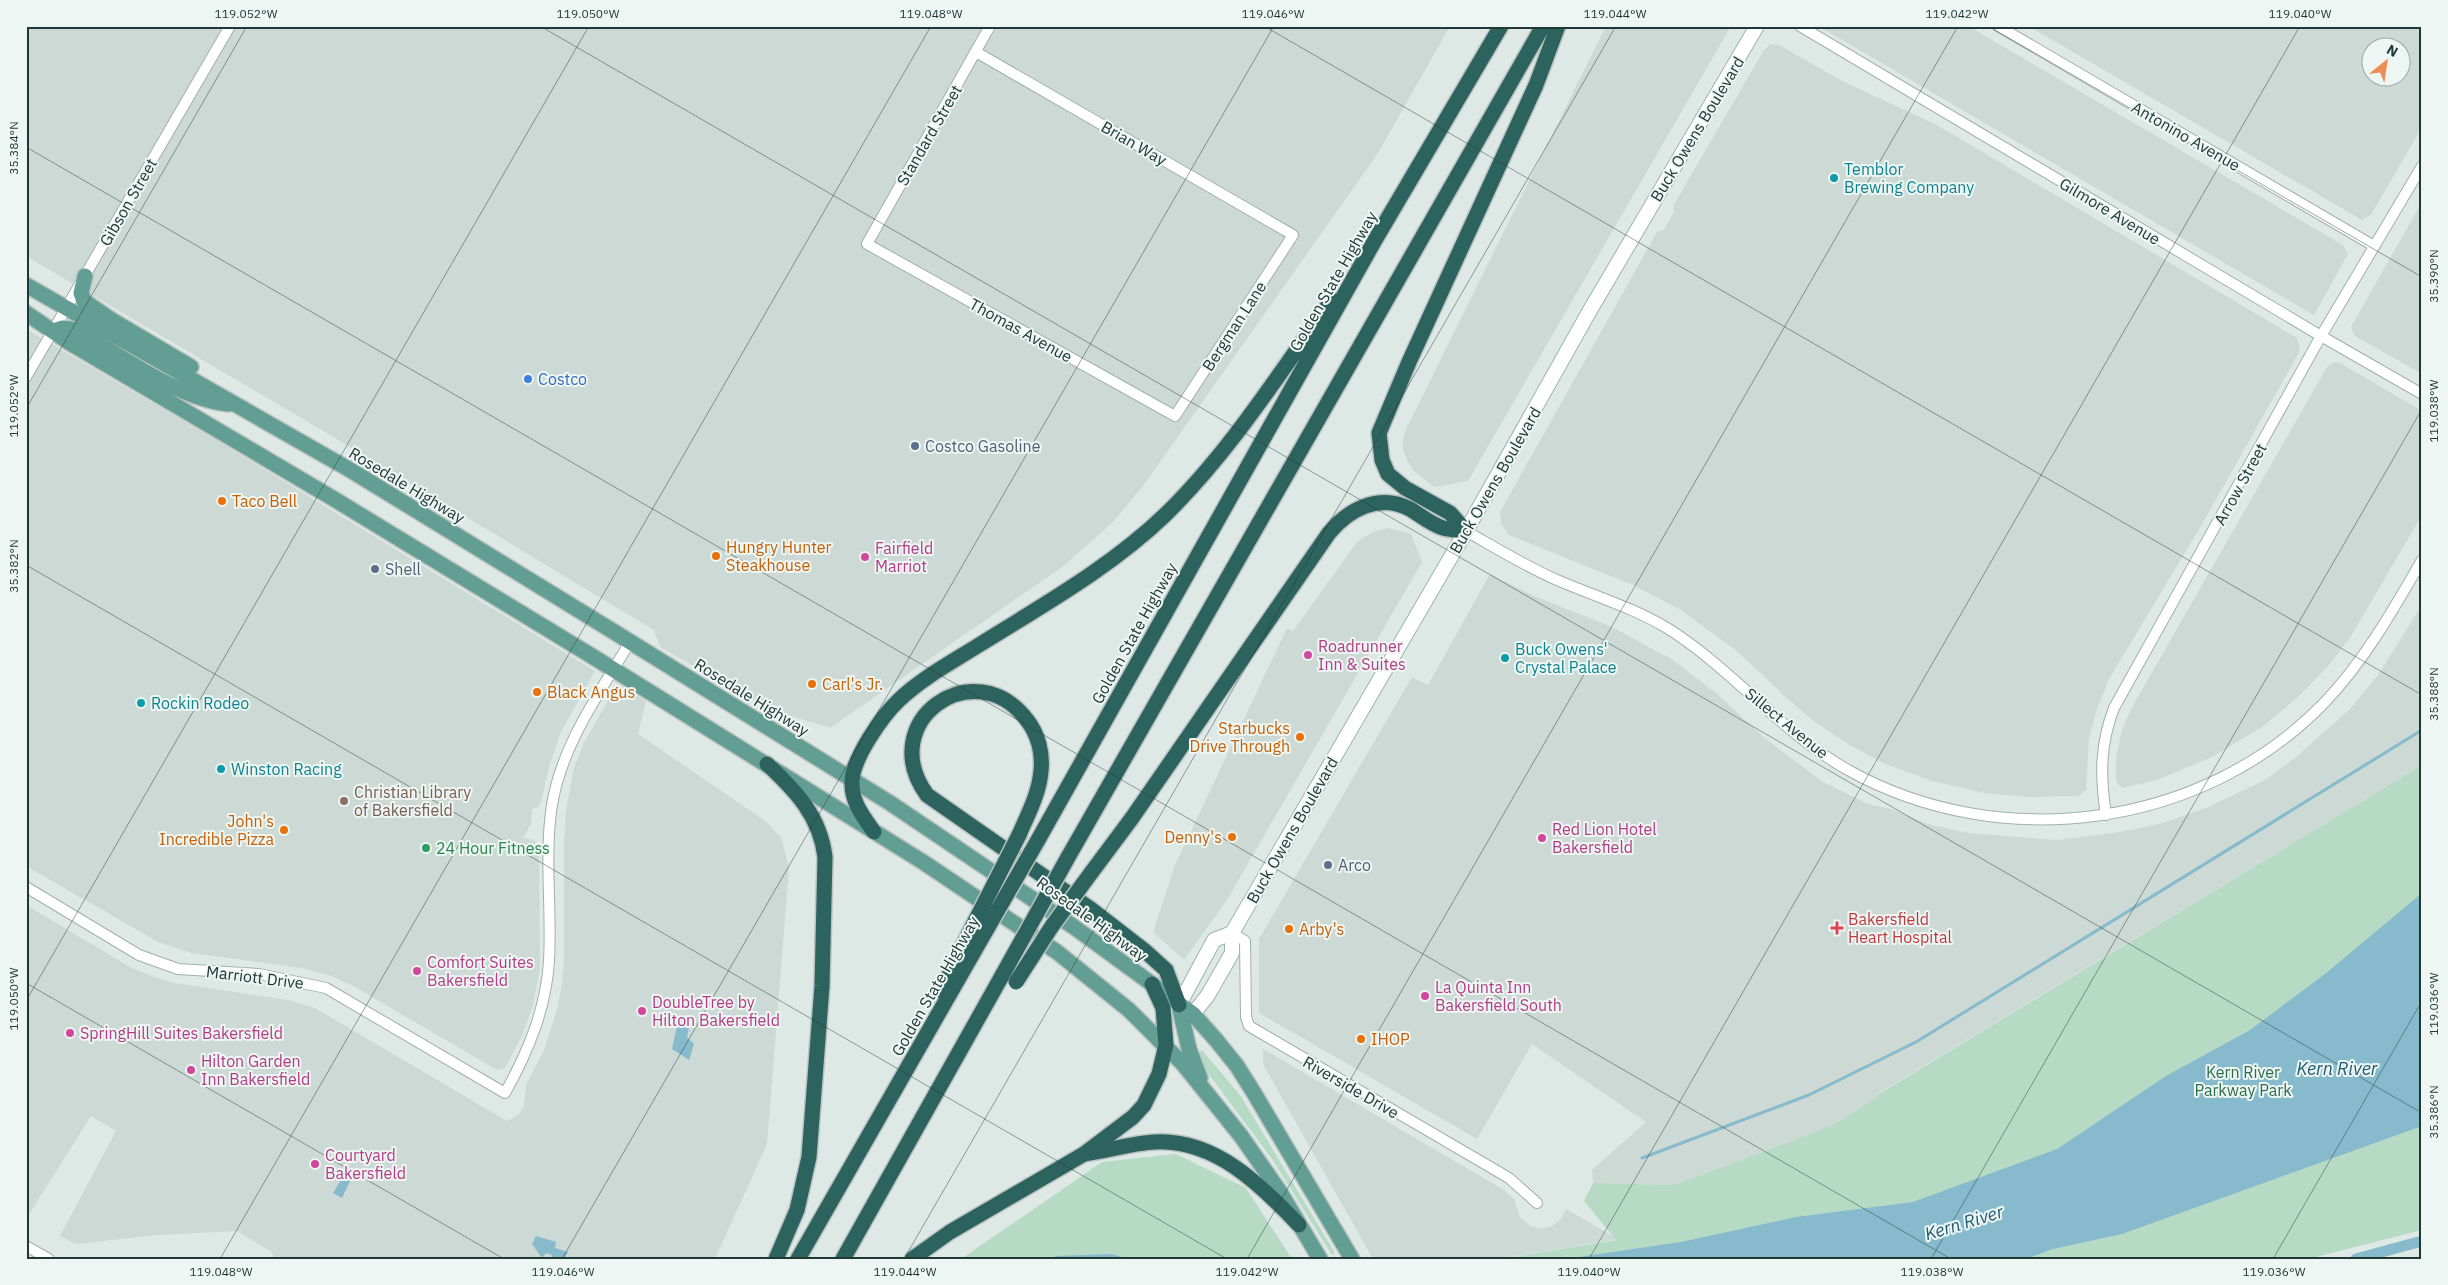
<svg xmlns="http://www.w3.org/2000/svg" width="2448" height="1285" font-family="'IBM Plex Sans',sans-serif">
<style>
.built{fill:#ccd9d4;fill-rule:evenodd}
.green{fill:#b7dac4}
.water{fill:#87bacd}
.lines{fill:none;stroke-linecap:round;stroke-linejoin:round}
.stream{stroke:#87bacd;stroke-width:3}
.canal{stroke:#87bacd;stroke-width:11}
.minor-casing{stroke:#a1b0ac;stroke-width:12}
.secondary-casing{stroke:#9eb4af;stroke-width:16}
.primary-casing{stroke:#bcc3c2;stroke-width:18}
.motorway-casing{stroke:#bcc3c2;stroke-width:18}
.minor{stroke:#fff;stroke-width:10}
.secondary{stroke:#fff;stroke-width:14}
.primary{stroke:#639e95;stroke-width:15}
.motorway{stroke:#2d635e;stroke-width:15}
.motorway-bridge-casing{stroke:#bcc3c2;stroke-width:18;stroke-linecap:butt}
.motorway-bridge{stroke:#2d635e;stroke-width:15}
.ticks{fill:none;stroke:#203834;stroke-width:1;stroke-opacity:0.45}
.culture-dot{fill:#0f9aa8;stroke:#eef6f3;stroke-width:2}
.shop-dot{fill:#3f7fe0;stroke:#eef6f3;stroke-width:2}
.service-dot{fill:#5c6f8a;stroke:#eef6f3;stroke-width:2}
.food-dot{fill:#e8710a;stroke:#eef6f3;stroke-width:2}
.hotel-dot{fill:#d1479c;stroke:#eef6f3;stroke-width:2}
.education-dot{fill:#8d6e63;stroke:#eef6f3;stroke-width:2}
.leisure-dot{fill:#2e9e5b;stroke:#eef6f3;stroke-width:2}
.health-dot{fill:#e0444e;stroke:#eef6f3;stroke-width:2}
.labels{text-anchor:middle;stroke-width:4;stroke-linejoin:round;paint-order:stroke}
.street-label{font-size:16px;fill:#203834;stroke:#eef6f3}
.culture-label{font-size:16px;fill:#0d838f;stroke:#eef6f3;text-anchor:start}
.shop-label{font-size:16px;fill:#366cbe;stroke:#eef6f3;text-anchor:start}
.service-label{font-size:16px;fill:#4e5e75;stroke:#eef6f3;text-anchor:start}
.food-label{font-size:16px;fill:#c56008;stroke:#eef6f3;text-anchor:start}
.hotel-label{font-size:16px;fill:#b23c85;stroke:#eef6f3;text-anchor:start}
.education-label{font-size:16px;fill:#785e54;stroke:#eef6f3;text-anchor:start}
.leisure-label{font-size:16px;fill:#27864d;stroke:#eef6f3;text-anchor:start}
.health-label{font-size:16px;fill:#be3a42;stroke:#eef6f3;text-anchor:start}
.park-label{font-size:16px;fill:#2c6d4d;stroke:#eef6f3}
.water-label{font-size:18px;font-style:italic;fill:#1d5a71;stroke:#eef6f3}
.neatline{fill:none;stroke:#203834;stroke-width:2}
.ticks-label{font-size:12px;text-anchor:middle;fill:#203834}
</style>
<rect width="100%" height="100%" fill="#dee9e5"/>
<!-- built -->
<path class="built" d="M26 26H1450L1378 153 1143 486 1112 523 1062 567 830 728 769 709 660 647 654 630 325 432 26 256Z
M1606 26H1731L1468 481 1434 487 1414 471 1407 460 1403 449V438L1407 427Z
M1818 26H1968L2343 245 2348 254 2314 315Z
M2028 26H2422V127L2371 215 2362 220ZM2370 48H2400V78H2370Z
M1770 44 1779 45 1842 81 1937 125 2297 338 2300 351 2198 531 2109 679 2096 712 2089 738 2086 790 2078 796 2029 797 1984 793 1932 781 1883 763 1848 744 1815 722 1790 701 1737 651 1681 610 1633 585 1509 535 1501 523 1500 512 1657 232 1664 230 1674 212 1673 206 1764 50Z
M2422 202V374L2355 336 2351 327Z
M26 329 218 441 595 671 561 732 549 767 541 802 538 807 532 809 531 824 523 838 534 840 539 847 540 969 533 1005 522 1036 505 1068 497 1070 355 987 332 976 301 968 191 953 158 942 26 866Z
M2334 362 2340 363 2422 411V515L2351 636 2329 665 2297 698 2262 727 2212 757 2157 780 2122 788 2116 781V758L2122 730 2131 709 2327 367Z
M1389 528 1411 534 1422 562 1227 900 1184 960 1153 932 1175 865 1287 628 1293 631 1357 542 1372 532Z
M1490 574 1536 597 1612 627 1673 660 1717 694 1766 739 1823 782 1868 804 1891 809 1928 824 1968 833 2057 840 2120 832 2159 824 2206 808 2263 781 2295 758 2350 709 2378 675 2422 605V765L1877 1094 1878 1097 1831 1126 1674 1185 1593 1183 1592 1170 1646 1122 1532 1044 1477 1139 1259 1013V939L1412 677 1428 685Z
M617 684 646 701 638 734 764 820 781 837 789 868 767 1144 715 1259H274L272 1252 237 1231 157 1235 76 1244 60 1236 116 1131 91 1116 26 1219V905L130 967 154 977 175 983 288 1000 315 1008 507 1121 518 1115 524 1106 526 1085 544 1050 557 1010 562 984 564 961V843L566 810 574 768 584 743Z
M1263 1049 1504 1190 1514 1199 1520 1217 1530 1226 1541 1229 1552 1226 1561 1219 1566 1209 1618 1239 1498 1259H1373L1263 1064Z"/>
<!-- green -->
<path class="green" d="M2422 765V1230L2308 1259H1502L1616 1240 1584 1201 1593 1183 1674 1185 1831 1126 1878 1097 1877 1095Z
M1202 1050 1240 1095 1335 1253 1332 1255 1272 1159 1205 1069 1198 1053Z
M1176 1154 1246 1188 1292 1259H961L1102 1162Z"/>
<!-- water -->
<path class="water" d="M2422 893V1126L2122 1234 2053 1249 2026 1259H1565L1681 1242 1796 1217 1913 1202 2057 1149 2166 1076 2250 1030 2325 974Z
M677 1026 689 1028 687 1037 694 1044 689 1060 672 1049Z
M341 1176 350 1181 342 1198 333 1193 341 1180 338 1177Z
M536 1236 556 1242 555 1248 568 1252 564 1259H551L552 1255 546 1253 542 1258 532 1244Z
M1111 1254 1129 1259H1051L1056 1256Z"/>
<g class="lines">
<!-- stream -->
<path class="stream" d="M1642 1158 1809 1095 1916 1042 2422 730"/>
<!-- canal -->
<path class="canal" d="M2356 1259 2422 1241"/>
<defs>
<path id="minor" d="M1800 26 2321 336 2422 394
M1998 26 2374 246
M976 52 1293 235 1175 416 867 244C908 171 949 98 990 26
M26 377 230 26
M1466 531C1496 548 1525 566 1557 580 1594 596 1632 607 1667 628 1733 669 1780 732 1848 770 2000 855 2203 829 2325 702 2365 660 2393 610 2422 560
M2106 815C2100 776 2100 744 2114 708L2321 336 2422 166
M26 887 139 955 178 969 259 974 326 988 505 1093C528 1052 546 1009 549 961 552 909 544 856 552 805 562 744 599 694 630 642
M1232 933 1245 941 1246 1017 1249 1026 1509 1178 1537 1203
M26 1246 49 1259"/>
<path id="secondary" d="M1179 1005 1214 940 1232 933
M1193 1014 1208 995 1232 953V933L1466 531 1589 312 1757 26"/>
<path id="primary" d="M85 276 81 293 84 301 110 319 191 367
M26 285 352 471 611 630 890 803 1074 927 1193 1014 1217 1041 1237 1066 1254 1093 1352 1259
M26 313 70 343 334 499 595 658 923 862 1057 952 1129 1010 1184 1065 1241 1136 1280 1192 1320 1259
M53 331 62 328 76 330C120 355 180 400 229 404
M1179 1005 1189 1049 1200 1078"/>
<path id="motorway" d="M1466 531 1450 513 1405 488 1388 474 1382 460 1379 433 1409 362 1536 85 1558 26
M767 764C796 791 820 816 825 857L822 986 809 1157 797 1210 776 1259
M874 832C863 816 851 802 852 781 853 758 882 716 899 700 922 678 952 662 979 645 1043 605 1111 567 1165 515 1230 452 1280 372 1332 300
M1019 835C1028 814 1039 794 1041 771 1043 753 1038 734 1027 720 974 650 874 722 927 795L1092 910 1145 951 1166 970 1179 1005
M1038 840 1375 240 1501 26
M1067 859 1543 26
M1091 873 1132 818 1329 533C1349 509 1379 493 1410 509 1420 515 1432 525 1443 528 1450 530 1459 530 1466 531
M942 991 961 949
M1084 1154C1108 1151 1131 1143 1155 1142 1215 1139 1261 1185 1299 1225
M798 1259 972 955
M843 1259 1003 974
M912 1259 950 1232 1084 1154 1133 1117 1144 1105 1159 1074 1166 1045 1163 1008 1152 984"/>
</defs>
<!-- minor casing -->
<use href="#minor" class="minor-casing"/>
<!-- secondary casing -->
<use href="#secondary" class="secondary-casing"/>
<!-- primary casing -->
<use href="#primary" class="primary-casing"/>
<!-- motorway casing -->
<use href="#motorway" class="motorway-casing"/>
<!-- minor -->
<use href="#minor" class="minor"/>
<!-- secondary -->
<use href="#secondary" class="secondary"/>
<!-- primary -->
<use href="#primary" class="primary"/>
<!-- motorway -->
<use href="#motorway" class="motorway"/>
<defs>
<path id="motorway-bridge" d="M961 949 1019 835
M972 955 1038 840
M1003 974 1067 859
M1016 982 1052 926 1091 873"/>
</defs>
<!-- motorway-bridge casing -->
<use href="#motorway-bridge" class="motorway-bridge-casing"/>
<!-- motorway-bridge -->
<use href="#motorway-bridge" class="motorway-bridge"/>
</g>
<!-- ticks -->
<path class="ticks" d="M540 26 2422 1113M1264 26 2422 695M1988 26 2422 277M26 147 1951 1259M26 409 247 26M26 565 1227 1259M26 983 504 1259M26 1001 589 26M220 1259 931 26M562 1259 1274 26M904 1259 1616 26M1247 1259 1958 26M1589 1259 2300 26M1931 1259 2422 409M2273 1259 2422 1001"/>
<!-- markers -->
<g class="culture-dot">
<circle cx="1834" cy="178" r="5"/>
<circle cx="1505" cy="658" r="5"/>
<circle cx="141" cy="703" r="5"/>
<circle cx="221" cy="769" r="5"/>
</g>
<circle class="shop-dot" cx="528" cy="379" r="5"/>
<g class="service-dot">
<circle cx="915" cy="446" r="5"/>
<circle cx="375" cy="569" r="5"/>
<circle cx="1328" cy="865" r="5"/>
</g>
<g class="food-dot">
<circle cx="222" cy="501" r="5"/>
<circle cx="716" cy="556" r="5"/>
<circle cx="812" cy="684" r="5"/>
<circle cx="537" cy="692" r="5"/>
<circle cx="1300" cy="737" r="5"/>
<circle cx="284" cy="830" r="5"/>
<circle cx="1232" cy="837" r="5"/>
<circle cx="1289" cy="929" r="5"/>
<circle cx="1361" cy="1039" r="5"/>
</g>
<g class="hotel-dot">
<circle cx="865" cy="557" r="5"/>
<circle cx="1308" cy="655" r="5"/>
<circle cx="1542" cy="838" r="5"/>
<circle cx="417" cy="971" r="5"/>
<circle cx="1425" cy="996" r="5"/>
<circle cx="642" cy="1011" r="5"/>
<circle cx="70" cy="1033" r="5"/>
<circle cx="191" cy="1070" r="5"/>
<circle cx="315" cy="1164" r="5"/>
</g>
<circle class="education-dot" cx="344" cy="801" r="5"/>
<circle class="leisure-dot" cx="426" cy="848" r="5"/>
<path class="health-dot" d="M1834.5 920.5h5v5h5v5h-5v5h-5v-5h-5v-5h5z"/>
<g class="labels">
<!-- street labels -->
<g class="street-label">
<text transform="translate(1697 129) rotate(-59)" y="6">Buck Owens Boulevard</text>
<text transform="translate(929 135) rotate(-60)" y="6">Standard Street</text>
<text transform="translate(2186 136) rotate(30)" y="6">Antonino Avenue</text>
<text transform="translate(1134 143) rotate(30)" y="6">Brian Way</text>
<text transform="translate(128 202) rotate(-60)" y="6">Gibson Street</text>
<text transform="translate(2110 211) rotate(31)" y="6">Gilmore Avenue</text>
<text transform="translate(1333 281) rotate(-60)" y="6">Golden State Highway</text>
<text transform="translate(1234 326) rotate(-57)" y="6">Bergman Lane</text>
<text transform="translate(1021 330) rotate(29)" y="6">Thomas Avenue</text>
<text transform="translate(1495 480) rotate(-60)" y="6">Buck Owens Boulevard</text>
<text transform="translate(2240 484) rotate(-61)" y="6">Arrow Street</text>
<text transform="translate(407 485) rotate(31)" y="6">Rosedale Highway</text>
<text transform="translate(1134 633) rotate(-61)" y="6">Golden State Highway</text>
<text transform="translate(752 697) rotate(32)" y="6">Rosedale Highway</text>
<text transform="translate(1787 723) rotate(39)" y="6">Sillect Avenue</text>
<text transform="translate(1292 830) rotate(-60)" y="6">Buck Owens Boulevard</text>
<text transform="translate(1092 919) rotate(36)" y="6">Rosedale Highway</text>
<text transform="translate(255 977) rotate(7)" y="6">Marriott Drive</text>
<text transform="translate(935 986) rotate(-60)" y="6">Golden State Highway</text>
<text transform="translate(1351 1087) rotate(30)" y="6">Riverside Drive</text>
</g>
<!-- culture labels -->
<g class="culture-label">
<text x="1844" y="175">Temblor<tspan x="1844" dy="18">Brewing Company</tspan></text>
<text x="1515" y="655">Buck Owens'<tspan x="1515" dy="18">Crystal Palace</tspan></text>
<text x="151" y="709">Rockin Rodeo</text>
<text x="231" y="775">Winston Racing</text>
</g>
<!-- shop labels -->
<g class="shop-label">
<text x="538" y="385">Costco</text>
</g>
<!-- service labels -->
<g class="service-label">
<text x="925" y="452">Costco Gasoline</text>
<text x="385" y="575">Shell</text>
<text x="1338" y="871">Arco</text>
</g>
<!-- food labels -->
<g class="food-label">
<text x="232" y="507">Taco Bell</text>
<text x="726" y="553">Hungry Hunter<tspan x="726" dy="18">Steakhouse</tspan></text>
<text x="822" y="690">Carl's Jr.</text>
<text x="547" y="698">Black Angus</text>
<text x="1290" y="734" text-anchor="end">Starbucks<tspan x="1290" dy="18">Drive Through</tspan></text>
<text x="274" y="827" text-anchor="end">John's<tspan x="274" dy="18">Incredible Pizza</tspan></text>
<text x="1222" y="843" text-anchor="end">Denny's</text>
<text x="1299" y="935">Arby's</text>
<text x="1371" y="1045">IHOP</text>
</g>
<!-- hotel labels -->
<g class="hotel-label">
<text x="875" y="554">Fairfield<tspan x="875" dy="18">Marriot</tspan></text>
<text x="1318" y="652">Roadrunner<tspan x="1318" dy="18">Inn &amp; Suites</tspan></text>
<text x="1552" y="835">Red Lion Hotel<tspan x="1552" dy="18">Bakersfield</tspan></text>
<text x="427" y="968">Comfort Suites<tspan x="427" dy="18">Bakersfield</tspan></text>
<text x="1435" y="993">La Quinta Inn<tspan x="1435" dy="18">Bakersfield South</tspan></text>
<text x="652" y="1008">DoubleTree by<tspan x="652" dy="18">Hilton Bakersfield</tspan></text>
<text x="80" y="1039">SpringHill Suites Bakersfield</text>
<text x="201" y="1067">Hilton Garden<tspan x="201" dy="18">Inn Bakersfield</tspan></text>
<text x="325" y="1161">Courtyard<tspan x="325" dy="18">Bakersfield</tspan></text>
</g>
<!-- education labels -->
<g class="education-label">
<text x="354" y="798">Christian Library<tspan x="354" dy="18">of Bakersfield</tspan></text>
</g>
<!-- leisure labels -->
<g class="leisure-label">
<text x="436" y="854">24 Hour Fitness</text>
</g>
<!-- health labels -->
<g class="health-label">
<text x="1848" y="925">Bakersfield<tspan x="1848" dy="18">Heart Hospital</tspan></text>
</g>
<!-- park labels -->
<g class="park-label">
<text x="2243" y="1078">Kern River<tspan x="2243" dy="18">Parkway Park</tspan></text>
</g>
<!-- water labels -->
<g class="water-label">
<text x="2337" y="1075">Kern River</text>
<text transform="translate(1964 1223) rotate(-17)" y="6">Kern River</text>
</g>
</g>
<!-- border -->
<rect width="2448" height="1285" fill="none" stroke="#eef6f3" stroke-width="55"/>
<!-- north arrow -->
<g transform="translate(2386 62) rotate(30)"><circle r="24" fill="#eef6f3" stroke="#9caaa7"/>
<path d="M0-4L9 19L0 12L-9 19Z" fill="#ed8e58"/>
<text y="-8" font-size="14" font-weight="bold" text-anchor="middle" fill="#203834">N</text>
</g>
<rect x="28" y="28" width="2392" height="1230" class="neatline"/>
<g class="ticks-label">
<text x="246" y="18">119.052°W</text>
<text x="588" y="18">119.050°W</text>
<text x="931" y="18">119.048°W</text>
<text x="1273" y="18">119.046°W</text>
<text x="1615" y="18">119.044°W</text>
<text x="1957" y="18">119.042°W</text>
<text x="2300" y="18">119.040°W</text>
<text transform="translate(14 148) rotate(-90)" y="4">35.384°N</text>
<text transform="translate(2434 276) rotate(-90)" y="4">35.390°N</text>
<text transform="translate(14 406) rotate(-90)" y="4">119.052°W</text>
<text transform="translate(2434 411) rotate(-90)" y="4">119.038°W</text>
<text transform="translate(14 566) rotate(-90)" y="4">35.382°N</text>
<text transform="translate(2434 694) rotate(-90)" y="4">35.388°N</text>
<text transform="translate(14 999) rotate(-90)" y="4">119.050°W</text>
<text transform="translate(2434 1004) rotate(-90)" y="4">119.036°W</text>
<text transform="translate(2434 1112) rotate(-90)" y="4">35.386°N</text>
<text x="221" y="1276">119.048°W</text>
<text x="563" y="1276">119.046°W</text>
<text x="905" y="1276">119.044°W</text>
<text x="1247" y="1276">119.042°W</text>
<text x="1589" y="1276">119.040°W</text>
<text x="1932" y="1276">119.038°W</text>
<text x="2274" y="1276">119.036°W</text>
</g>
</svg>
